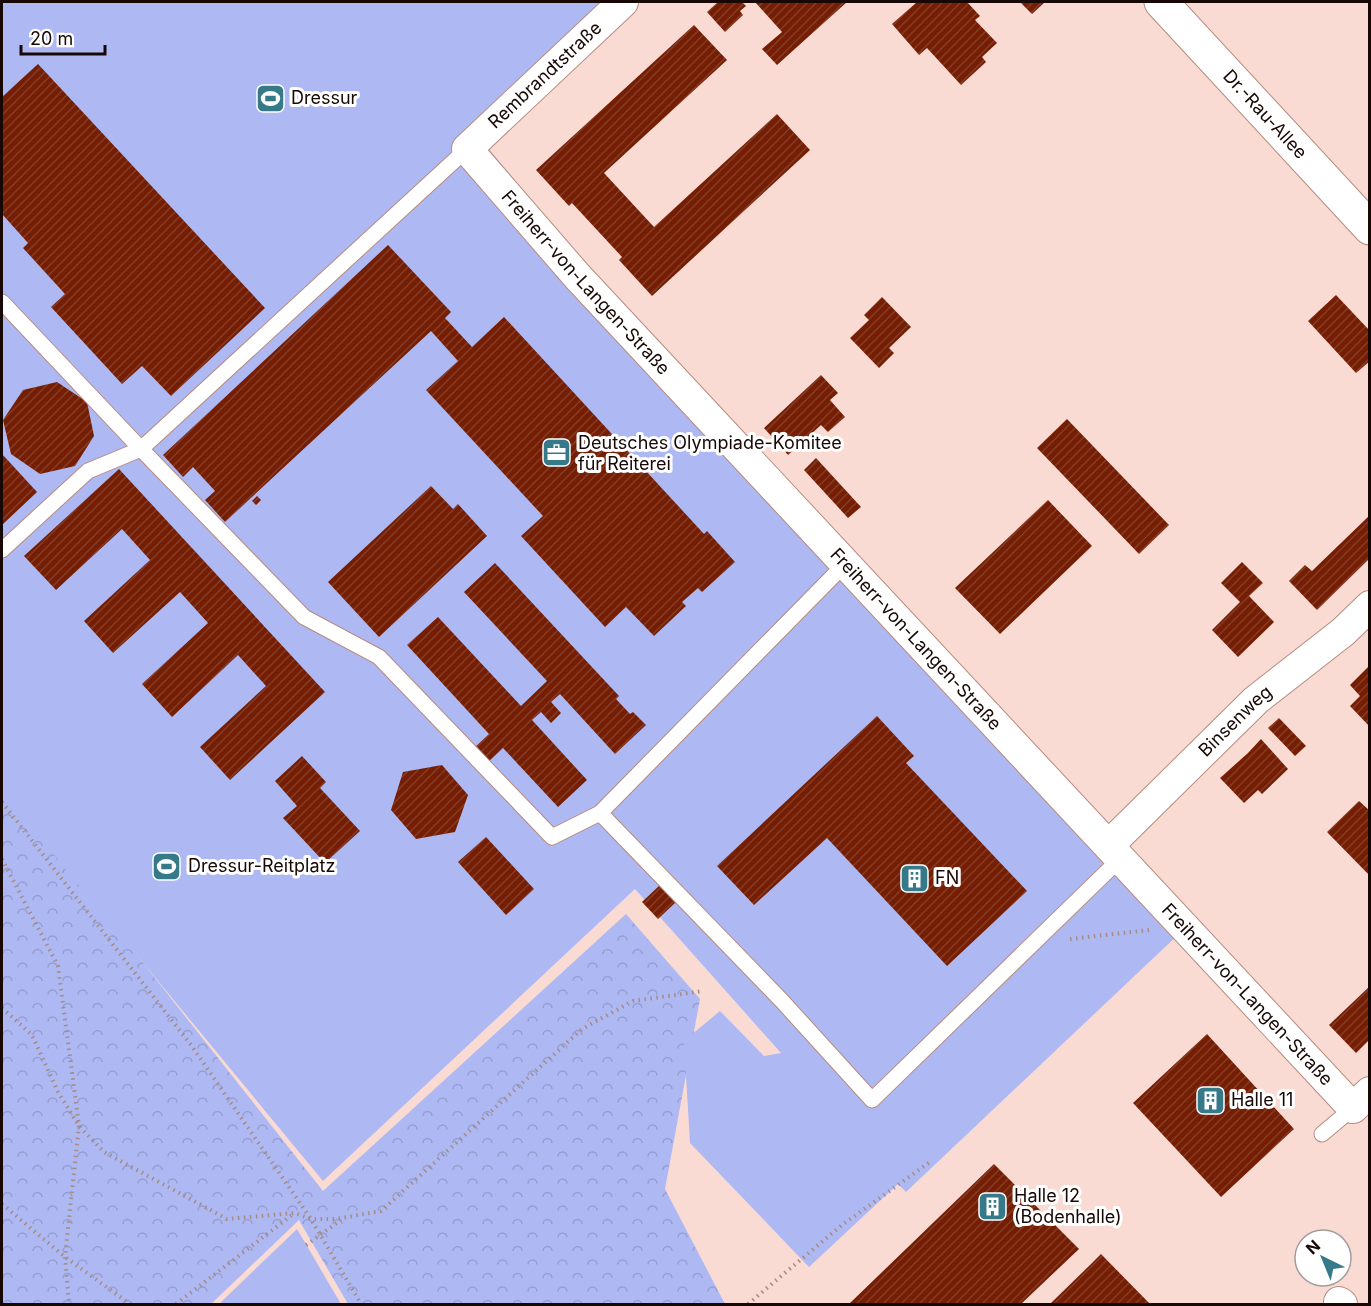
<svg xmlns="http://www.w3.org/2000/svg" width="1371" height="1306" font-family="Inter,sans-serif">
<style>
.forest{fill:url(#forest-crowns)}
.pitch{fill:#aeb9f4}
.building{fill:url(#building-hatch)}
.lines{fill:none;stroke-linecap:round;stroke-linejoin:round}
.lane-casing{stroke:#b78b7e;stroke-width:17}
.street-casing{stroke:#b78b7e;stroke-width:32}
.secondary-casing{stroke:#b78b7e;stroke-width:35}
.path{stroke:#a48b85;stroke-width:4;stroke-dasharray:1.5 4.5;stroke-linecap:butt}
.lane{stroke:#fff;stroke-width:15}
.street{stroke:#fff;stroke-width:30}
.secondary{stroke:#fff;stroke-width:33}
.labels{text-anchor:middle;stroke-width:6;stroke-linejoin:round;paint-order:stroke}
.street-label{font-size:18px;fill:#170805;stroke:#fff}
.poi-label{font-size:18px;fill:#170805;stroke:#fff;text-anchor:start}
</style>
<defs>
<pattern id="forest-crowns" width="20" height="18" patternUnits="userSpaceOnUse" patternTransform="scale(1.5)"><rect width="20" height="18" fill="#aeb9f4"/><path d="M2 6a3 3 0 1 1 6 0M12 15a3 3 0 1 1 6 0" fill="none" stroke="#959ed0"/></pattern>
<pattern id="building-hatch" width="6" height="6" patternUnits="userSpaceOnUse" patternTransform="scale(1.5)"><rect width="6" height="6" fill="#751e03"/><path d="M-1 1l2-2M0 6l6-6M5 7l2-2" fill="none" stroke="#833c26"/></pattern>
</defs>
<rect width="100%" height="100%" fill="#f9dbd3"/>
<!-- forest -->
<path class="forest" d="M2 784 323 1191 626 914 700 999 665 1189 725 1304H348L299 1220 211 1304H2Z"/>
<!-- pitch -->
<path class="pitch" d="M2 2H638L489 149 835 568 1181 932 906 1192 898 1184 809 1267 690 1143 684 1041 720 1011 764 1056 781 1053 635 889 323 1181 2 792Z
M297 1229 341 1304H219Z"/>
<!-- building -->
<path class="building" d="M718 2H742L746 6 740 11 743 15 725 32 707 12Z
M755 2H847L777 65 762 49 782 32Z
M917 2H967L980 16 975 20 997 43 982 57 986 62 961 85 927 48 919 55 892 24Z
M1020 2H1045L1032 14Z
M694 25 727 60 604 173 654 227 777 114 810 150 652 296 619 260 622 257 572 203 569 206 536 170Z
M38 64 265 308 171 396 142 366 122 384 51 307 65 294 23 248 28 243 2 214V97Z
M388 245 451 312 445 318 472 347 504 317 704 534 707 531 735 562 702 592 698 588 682 602 686 606 654 636 626 607 605 627 521 536 543 516 426 390 458 361 431 331 225 522 205 500 215 491 193 467 183 477 163 455Z
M1336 295 1370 331V361L1356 373 1308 321Z
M882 297 911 327 889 348 894 353 879 368 850 338 869 320 864 315Z
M821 375 838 393 830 400 845 417 828 432 821 425 788 455 764 428Z
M57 382 87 402 94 436 75 466 40 474 11 454 3 420 23 390Z
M1067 419 1169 525 1139 554 1037 448Z
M2 454 37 492 2 525Z
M816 458 861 507 848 518 804 470Z
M119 469 325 692 230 780 200 747 266 686 238 655 172 717 142 684 208 623 180 592 113 653 84 621 150 560 122 529 56 590 24 556Z
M431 486 453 509 458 504 487 536 379 637 328 582Z
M257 496 261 500 256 505 252 501Z
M1048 500 1092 546 1000 634 955 588Z
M1370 515V558L1317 610 1289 581 1305 565 1312 571Z
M1242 562 1263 583 1249 596 1274 622 1238 657 1212 630 1240 602 1221 583Z
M495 563 619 696 616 699 630 714 633 712 646 725 615 754 560 694 551 702 561 713 551 723 541 712 532 720 587 780 558 807 503 748 484 766 471 751 489 734 407 645 438 617 521 706 547 681 464 592Z
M1370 665V727L1350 706 1360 696 1350 685Z
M877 716 914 756 906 763 1027 891 947 966 827 838 754 905 717 866Z
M1279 718 1306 746 1295 756 1268 728Z
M1261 739 1288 769 1262 794 1258 790 1244 803 1220 778 1248 753Z
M302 756 326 782 320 788 360 831 325 863 283 818 297 806 275 781Z
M442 765 468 795 455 832 416 839 391 810 403 772Z
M1359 801 1370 811V876L1327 832Z
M486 837 534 889 506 915 458 862Z
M660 885 676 902 658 919 642 902Z
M1370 986V1039L1356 1053 1329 1025Z
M1207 1034 1294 1129 1221 1197 1133 1103Z
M994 1164 1079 1249 1021 1304H849Z
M1101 1254 1150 1304H1050L1090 1265Z"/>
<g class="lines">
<defs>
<path id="lane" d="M467 149 141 449 304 617 379 657 552 837 600 813 844 565
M2 302 141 449 88 471 2 550
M600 813 782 1001 872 1100 1121 858
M1322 1134 1353 1108"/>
<g id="street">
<path id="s1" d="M623 2 467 149 577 276 1353 1108 1370 1092"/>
<path id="s2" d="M1109 845 1256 700 1343 632 1370 606"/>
<path d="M1339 1302 1342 1304"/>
</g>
<g id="secondary">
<path id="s3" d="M1161 2 1370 228"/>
</g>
</defs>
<!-- lane casing -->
<use href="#lane" class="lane-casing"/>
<!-- street casing -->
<use href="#street" class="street-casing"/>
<!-- secondary casing -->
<use href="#secondary" class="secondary-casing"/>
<!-- path -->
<path class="path" d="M2 802 191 1045 311 1219 361 1304
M2 859 58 966 79 1126 65 1257 69 1304
M1070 939 1149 930
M2 1008 32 1035 58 1092 79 1126 104 1152 227 1219 294 1213 311 1219H336L381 1211 582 1029 633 1001 703 991
M2 1204 65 1257 130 1304
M306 1245 341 1220
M176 1304 292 1215
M748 1304 842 1225 930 1162"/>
<!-- lane -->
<use href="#lane" class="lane"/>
<!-- street -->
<use href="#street" class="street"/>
<!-- secondary -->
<use href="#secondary" class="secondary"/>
</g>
<!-- icons -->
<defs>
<symbol id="stadium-square" viewBox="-11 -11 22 22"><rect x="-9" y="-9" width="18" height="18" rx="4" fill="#367989" stroke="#fff"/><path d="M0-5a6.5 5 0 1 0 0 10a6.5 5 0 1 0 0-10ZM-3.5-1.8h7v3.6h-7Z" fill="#fff"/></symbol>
<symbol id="office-square" viewBox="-11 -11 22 22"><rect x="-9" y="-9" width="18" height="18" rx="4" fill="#367989" stroke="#fff"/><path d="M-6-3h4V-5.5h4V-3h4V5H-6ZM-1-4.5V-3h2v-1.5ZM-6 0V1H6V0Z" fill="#fff"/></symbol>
<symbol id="building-square" viewBox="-11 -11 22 22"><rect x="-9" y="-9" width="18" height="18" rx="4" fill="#367989" stroke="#fff"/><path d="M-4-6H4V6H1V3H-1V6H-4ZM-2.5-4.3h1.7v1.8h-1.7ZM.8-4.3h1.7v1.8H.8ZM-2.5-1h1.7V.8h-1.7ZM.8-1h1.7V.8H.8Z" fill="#fff"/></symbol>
</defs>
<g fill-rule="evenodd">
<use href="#stadium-square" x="254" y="82" width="33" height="33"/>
<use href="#office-square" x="540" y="436" width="33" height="33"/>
<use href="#stadium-square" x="150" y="850" width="33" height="33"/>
<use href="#building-square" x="898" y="862" width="33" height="33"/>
<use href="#building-square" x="1194" y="1084" width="33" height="33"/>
<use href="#building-square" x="976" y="1190" width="33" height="33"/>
</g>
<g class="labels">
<!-- street labels -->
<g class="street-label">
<text transform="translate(545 75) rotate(-43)" y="6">Rembrandtstraße</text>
<text dy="6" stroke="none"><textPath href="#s3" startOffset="153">Dr.-Rau-Allee</textPath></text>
<text dy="6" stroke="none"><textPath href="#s1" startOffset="393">Freiherr-von-Langen-Straße</textPath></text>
<text dy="6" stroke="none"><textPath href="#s1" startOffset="879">Freiherr-von-Langen-Straße</textPath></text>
<text dy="6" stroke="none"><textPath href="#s2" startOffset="177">Binsenweg</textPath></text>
<text dy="6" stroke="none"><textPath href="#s1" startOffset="1365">Freiherr-von-Langen-Straße</textPath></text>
</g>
<!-- poi labels -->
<g class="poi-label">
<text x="291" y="104">Dressur</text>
<text x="578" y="449">Deutsches Olympiade-Komitee<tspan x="578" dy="21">für Reiterei</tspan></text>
<text x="188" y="872">Dressur-Reitplatz</text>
<text x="935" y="884">FN</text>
<text x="1231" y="1106">Halle 11</text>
<text x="1014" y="1202">Halle 12<tspan x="1014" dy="21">(Bodenhalle)</tspan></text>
</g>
</g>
<!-- border -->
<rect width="1371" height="1306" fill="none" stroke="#170805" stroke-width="6"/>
<!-- north arrow -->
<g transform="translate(1323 1258) rotate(317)"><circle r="28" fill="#ffffff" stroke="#a29c9b" stroke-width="1.5"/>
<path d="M0-4.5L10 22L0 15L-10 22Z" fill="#367989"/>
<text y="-9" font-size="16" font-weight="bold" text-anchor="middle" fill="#170805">N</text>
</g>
<!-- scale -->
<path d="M21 45v9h84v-9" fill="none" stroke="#170805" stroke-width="3"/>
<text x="30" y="45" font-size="18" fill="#170805" stroke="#ffffff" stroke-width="4.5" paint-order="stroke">20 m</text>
</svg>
